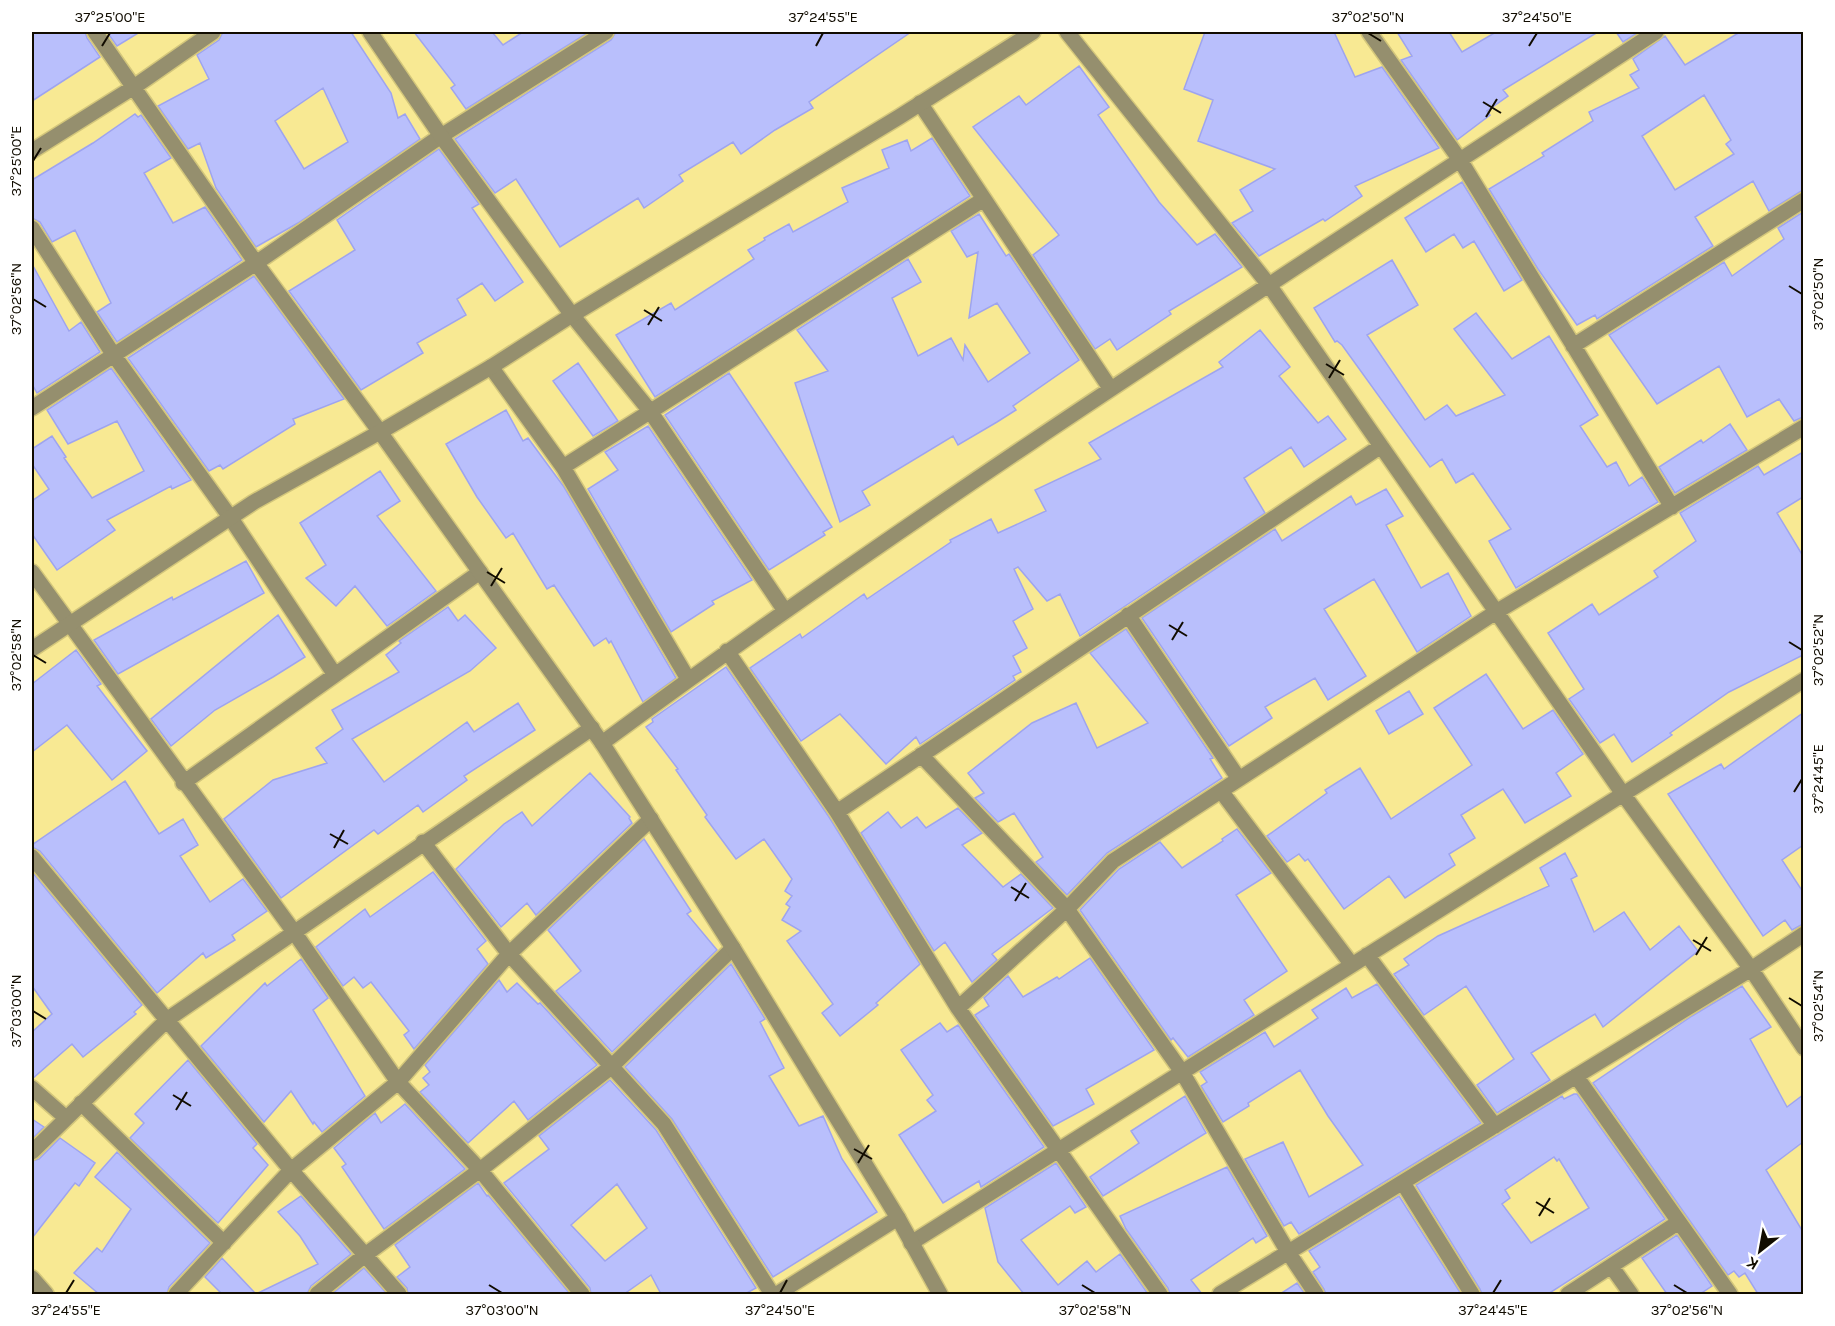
<svg xmlns="http://www.w3.org/2000/svg" width="1835" height="1326" font-family="Karla,sans-serif">
<style>
.building{fill:#b9bffc;stroke:#9ea4ef;stroke-width:1.5;fill-rule:evenodd}
.lines{fill:none;stroke-linecap:round;stroke-linejoin:round}
.minor-casing{stroke:#d3c67b;stroke-width:18}
.tertiary-casing{stroke:#d3c67b;stroke-width:18}
.minor{stroke:#958f6e;stroke-width:15}
.tertiary{stroke:#958f6e;stroke-width:15}
.ticks{fill:none;stroke:#110c00;stroke-width:2}
.neatline{fill:none;stroke:#110c00;stroke-width:2}
.ticks-label{font-size:15px;text-anchor:middle;fill:#110c00}
</style>
<rect width="100%" height="100%" fill="#f8e993"/>
<!-- building -->
<path class="building" d="M32 32H85L87 38 100 57 32 101Z
M107 32H140L117 46Z
M223 32H351L391 93 398 118 405 114 420 139 298 223 256 247 216 188 200 143 188 149 158 106 209 79 197 55 219 40ZM323 88 348 142 304 169 275 121Z
M414 32H492L503 45 523 32H589L466 109 451 88 455 85Z
M616 32H911L809 102 813 108 775 130 741 154 733 142 679 175 683 181 644 208 638 198 560 247 516 179 495 193 455 139 611 40Z
M1205 32H1334L1355 77 1382 67 1439 148 1355 186 1362 196 1325 221 1323 219 1259 256 1232 223 1253 211 1240 190 1275 169 1198 141 1213 100 1184 89Z
M1397 32H1449L1462 52 1496 32H1598L1503 90 1508 96 1487 111 1490 115 1457 140 1401 60 1412 56Z
M1616 32H1639L1623 42Z
M1740 32H1803V190L1769 211 1753 181 1695 217 1713 246 1597 319 1595 315 1577 325 1538 269 1489 189 1544 156 1542 153 1593 121 1589 112 1639 88 1630 75 1639 70 1633 59 1665 36 1685 65ZM1704 95 1731 140 1726 144 1734 154 1675 190 1642 136Z
M1079 66 1109 107 1098 115 1159 202 1197 245 1215 234 1242 267 1169 311 1171 314 1117 350 1110 339 1095 349 1033 255 1059 235 973 127 1019 96 1026 105Z
M135 114 138 117 141 115 171 158 144 173 173 223 205 207 242 260 117 342 97 312 111 303 75 230 52 242 40 222 32 218V180L93 143Z
M932 138 970 196 655 397 616 335 671 303 675 310 754 259 748 250 765 240 764 238 789 224 793 232 848 202 842 188 889 168 882 150 907 140 911 151Z
M439 149 479 204 472 208 523 282 495 301 482 283 457 299 466 315 417 343 423 353 361 390 289 291 355 250 337 220Z
M1462 182 1522 280 1504 291 1474 241 1463 248 1454 234 1426 252 1405 218Z
M1803 212V417L1794 421 1779 399 1747 417 1719 366 1657 404 1609 335 1724 262 1732 276 1784 239 1778 228Z
M979 214 1006 256 1009 254 1079 360 1013 406 1016 410 997 422 958 445 953 436 862 491 870 505 840 522 795 383 828 371 797 330 908 259 921 282 892 298 918 356 951 338 963 360 965 345 988 382 1030 353 997 303 969 318 978 252 967 257 951 231Z
M1392 260 1418 305 1367 335 1425 420 1447 405 1456 416 1505 395 1454 329 1476 313 1512 359 1549 336 1598 415 1580 426 1607 467 1616 462 1629 486 1642 477 1658 502 1516 588 1489 541 1511 529 1473 473 1456 483 1442 459 1430 467 1342 345 1337 341 1335 342 1314 308Z
M32 264 69 331 81 322 100 352 37 393 32 384Z
M254 276 344 399 293 419 295 424 223 469 220 465 209 471 128 358Z
M1260 330 1290 367 1279 376 1318 423 1328 416 1346 439 1304 467 1291 447 1244 478 1265 513 1080 636 1060 594 1047 601 1018 567 1014 569 1033 609 1013 621 1027 648 1013 656 1021 672 1013 676 1015 680 920 744 916 737 886 764 840 714 801 741 750 668 800 634 802 638 864 594 867 599 951 542 950 540 991 519 998 533 1046 511 1035 490 1101 459 1089 443 1223 367 1219 362Z
M578 363 618 421 593 436 553 381Z
M111 368 191 480 172 489 171 486 107 520 115 530 57 570 32 534V501L49 489 32 464V449L52 436 66 457 64 458 92 498 144 471 117 421 68 444 47 410Z
M729 373 832 527 823 532 825 535 769 570 665 415Z
M506 410 523 441 528 438 564 487 676 678 643 702 611 641 609 643 606 638 594 646 554 585 547 589 513 533 506 538 477 497 446 444Z
M1730 424 1747 450 1675 493 1659 467 1701 440 1703 443Z
M648 426 752 580 712 601 714 604 671 632 588 489 618 470 605 452Z
M1803 452V497L1777 513 1803 556V655L1729 692 1670 733 1672 735 1632 762 1614 734 1600 743 1569 699 1584 689 1548 633 1592 604 1599 615 1658 577 1654 571 1696 541 1680 513 1758 466 1764 475Z
M380 471 400 501 377 516 436 591 387 626 355 586 336 606 306 578 326 565 300 523Z
M1386 489 1403 516 1386 525 1421 588 1448 573 1471 616 1417 652 1374 579 1324 609 1366 676 1328 700 1315 678 1265 707 1272 718 1229 746 1142 618 1275 529 1282 541 1351 496 1356 505Z
M246 561 264 593 118 674 94 640 172 597 173 600Z
M448 607 458 621 465 615 496 648 470 671 352 739 384 782 467 722 474 732 518 703 535 730 464 776 467 780 423 812 418 805 378 834 374 830 281 898 224 819 273 780 327 763 316 748 343 729 332 710 399 672 386 655 401 643 399 641Z
M278 615 305 657 273 677 215 710 171 746 151 719Z
M1126 629 1213 758 1210 759 1222 778 1107 853 1067 895 1036 862 1043 857 1014 813 998 822 975 798 984 793 968 773 1032 723 1076 703 1097 748 1148 723 1090 653Z
M76 650 101 684 97 686 147 751 112 780 67 725 32 752V684Z
M726 667 829 817 920 964 876 1003 878 1005 840 1036 822 1013 833 1004 787 941 801 931 782 920 790 907 786 904 792 896 785 891 792 879 764 839 736 859 705 817 707 815 676 770 678 769 646 727 653 722 652 719Z
M1486 674 1523 729 1553 710 1583 754 1556 773 1571 796 1525 823 1503 789 1461 815 1475 838 1449 854 1455 865 1405 898 1389 876 1344 909 1308 859 1305 861 1299 854 1287 862 1267 836 1327 793 1325 790 1360 768 1391 819 1472 765 1434 708Z
M1409 691 1423 714 1389 734 1376 711Z
M1803 713V845L1782 860 1803 892V924L1792 930 1785 920 1763 936 1668 794 1721 764 1724 769Z
M590 773 630 817 629 818 632 823 536 915 527 903 501 927 456 869 504 824 522 812 532 826Z
M125 781 159 834 183 819 198 845 180 856 210 902 243 879 267 911 232 935 235 940 206 958 203 953 157 993 40 851 32 847V845Z
M958 808 982 833 962 845 1003 887 1021 874 1053 908 992 954 997 960 972 982 945 942 934 951 861 833 888 812 901 828 917 817 926 828Z
M1237 829 1271 873 1236 895 1287 971 1244 1000 1254 1015 1188 1057 1173 1038 1171 1040 1080 910 1119 869 1160 842 1182 868 1223 841 1222 839Z
M644 839 691 911 687 914 717 950 612 1052 556 991 581 971 548 930Z
M1565 853 1577 876 1571 879 1594 932 1624 912 1650 950 1679 926 1698 951 1603 1027 1595 1014 1531 1053 1550 1080 1497 1113 1477 1085 1514 1059 1466 986 1424 1015 1394 974 1409 965 1404 959 1438 936 1549 886 1540 868Z
M32 872 142 1005 134 1012 136 1014 83 1057 72 1044 32 1079V1032L52 1014 32 986Z
M433 872 486 941 477 949 488 964 414 1049 404 1035 409 1031 371 982 363 988 354 977 343 986 316 947 365 909 370 917Z
M1090 958 1154 1050 1086 1089 1094 1104 1053 1126 975 1015 989 1006 984 998 1008 976 1023 997 1057 977 1059 979Z
M301 959 328 998 313 1010 365 1096 322 1132 314 1122 313 1124 291 1091 264 1122 201 1046 265 983 267 986Z
M731 964 765 1019 760 1022 784 1068 769 1076 799 1126 823 1116 842 1159 877 1212 773 1277 672 1119 625 1067Z
M499 980 507 992 517 983 538 1004 540 1003 597 1065 528 1120 514 1101 468 1143 420 1092 429 1085 423 1078 430 1072 425 1065Z
M1377 984 1481 1123 1299 1234 1291 1222 1284 1226 1245 1159 1283 1142 1309 1197 1363 1165 1328 1116 1300 1070 1248 1103 1249 1106 1223 1122 1201 1086 1207 1082 1200 1072 1265 1032 1274 1047 1318 1018 1312 1010 1346 988 1352 998Z
M1742 986 1771 1027 1750 1039 1787 1107 1803 1095V1142L1766 1170 1803 1232V1294H1758L1745 1273 1739 1277 1734 1271 1728 1275 1593 1083 1692 1016Z
M940 1023 947 1032 958 1025 1044 1147 981 1187 979 1181 943 1203 899 1135 936 1111 927 1100 933 1095 901 1050Z
M188 1060 257 1144 253 1148 268 1165 218 1223 130 1138 144 1123 135 1114Z
M610 1080 656 1130 756 1288 745 1294H661L651 1275 624 1294H591L590 1288 504 1183 549 1149 539 1136ZM617 1184 647 1228 605 1261 571 1225Z
M1574 1094H1577L1665 1219 1548 1294H1482L1480 1289 1416 1185 1562 1096 1564 1099ZM1554 1157 1557 1161 1559 1159 1589 1208 1531 1243 1502 1204 1510 1198 1505 1190Z
M1185 1096 1206 1133 1103 1196 1090 1177 1139 1143 1131 1131Z
M405 1104 465 1169 384 1229 342 1167 346 1164 334 1148 375 1113 381 1123Z
M32 1119 44 1127 32 1139Z
M60 1138 95 1163 79 1186 75 1183 32 1238V1161L39 1159Z
M117 1152 210 1243 169 1287 167 1294H99L74 1273 97 1248 102 1252 131 1209 95 1177Z
M1056 1163 1086 1207 1075 1213 1070 1206 1021 1240 1058 1285 1087 1261 1096 1272 1120 1254 1148 1294H1024L998 1262 985 1208Z
M1227 1167 1267 1236 1256 1243 1253 1238 1191 1280 1202 1294H1170L1168 1288 1126 1229 1120 1216Z
M478 1183 487 1196 488 1195 570 1294H408L407 1288 397 1277 410 1267 395 1245Z
M301 1196 351 1254 311 1286 307 1294H222L205 1277 222 1258 256 1294 318 1264 300 1236 278 1212Z
M1399 1196 1461 1294H1326L1324 1289 1313 1272 1320 1267 1309 1251Z
M1677 1235 1712 1286 1700 1294H1667L1642 1258Z
M364 1268 387 1294H332Z
M1297 1283 1305 1294H1280Z"/>
<g class="lines">
<defs>
<path id="minor" d="M95 32 256 263 380 432
M1067 32 1269 285 1623 794 1751 969 1804 1048
M1369 32 1460 160 1672 507
M920 103 1110 388
M32 151 134 87 213 32
M32 228 113 354 230 517 335 675
M572 315 650 411 785 611
M1573 346 1804 200
M491 367 563 467 688 679
M32 408 256 263 441 136 606 32
M563 467 984 199
M32 572 294 932 398 1082 480 1170 582 1294
M1128 615 1239 779
M727 651 837 812 958 1008 1160 1294
M602 743C944 491 1302 264 1656 32
M921 755 1067 909 1182 1072 1288 1252 1316 1294
M183 783 480 572
M1221 791 1352 965
M837 812 1381 446
M423 842 509 954 664 1124 772 1294
M32 857 291 1170 399 1294
M1367 955 1495 1126
M958 1008 1067 909 1113 861 1496 612 1804 427
M1576 1076 1730 1294
M32 1088 66 1118
M81 1103 224 1243
M32 1152 168 1019 592 728
M1403 1183 1472 1294
M911 1243 1804 680
M1611 1266 1631 1294
M176 1294 291 1170 398 1082 509 954 651 819
M317 1294 365 1255 480 1170 611 1067 733 948
M777 1294 898 1218
M1220 1294 1751 969 1804 934
M1568 1294 1679 1222"/>
<path id="tertiary" d="M370 32 441 136 572 315
M380 432 602 743 733 948 898 1218 940 1294
M32 649 254 502 380 432 491 367 572 315 899 117 1033 32
M32 1278 46 1294"/>
</defs>
<!-- minor casing -->
<use href="#minor" class="minor-casing"/>
<!-- tertiary casing -->
<use href="#tertiary" class="tertiary-casing"/>
<!-- minor -->
<use href="#minor" class="minor"/>
<!-- tertiary -->
<use href="#tertiary" class="tertiary"/>
</g>
<!-- ticks -->
<path class="ticks" d="M1368 33 1381 41M102 46 110 33M816 46 823 33M1529 46 1537 33M1483 102 1501 113M1486 117 1497 99M33 161 41 148M1789 286 1802 294M33 299 46 307M644 310 662 321M648 325 659 307M1326 364 1344 375M1329 378 1340 360M487 572 505 583M491 586 502 568M1169 625 1187 636M1172 640 1183 622M1789 642 1802 650M33 655 46 663M1794 792 1802 779M330 834 348 844M334 848 344 830M1011 887 1029 898M1015 901 1026 883M1693 940 1711 951M1696 955 1707 937M1789 998 1802 1006M33 1011 46 1019M173 1095 191 1106M176 1110 187 1092M854 1149 872 1159M858 1163 869 1145M1536 1202 1554 1213M1539 1216 1550 1198M489 1285 502 1293M1082 1285 1095 1293M1674 1285 1687 1293M66 1293 74 1280M780 1293 787 1280M1493 1293 1501 1280"/>
<!-- border -->
<rect width="1835" height="1326" fill="none" stroke="#ffffff" stroke-width="66"/>
<!-- north arrow -->
<g transform="translate(1760 1251) rotate(211)" stroke="#ffffff" stroke-width="4.5" paint-order="stroke">
<path d="M0-4.5L10 22L0 15L-10 22Z" fill="#110c00"/>
<text y="-9" font-size="16" font-weight="bold" text-anchor="middle" fill="#110c00">K</text>
</g>
<rect x="33" y="33" width="1769" height="1260" class="neatline"/>
<g class="ticks-label">
<text x="110" y="22">37°25'00"E</text>
<text x="823" y="22">37°24'55"E</text>
<text x="1368" y="22">37°02'50"N</text>
<text x="1537" y="22">37°24'50"E</text>
<text transform="translate(16 161) rotate(-90)" y="5">37°25'00"E</text>
<text transform="translate(1818 294) rotate(-90)" y="5">37°02'50"N</text>
<text transform="translate(16 299) rotate(-90)" y="5">37°02'56"N</text>
<text transform="translate(1818 650) rotate(-90)" y="5">37°02'52"N</text>
<text transform="translate(16 655) rotate(-90)" y="5">37°02'58"N</text>
<text transform="translate(1818 779) rotate(-90)" y="5">37°24'45"E</text>
<text transform="translate(1818 1006) rotate(-90)" y="5">37°02'54"N</text>
<text transform="translate(16 1011) rotate(-90)" y="5">37°03'00"N</text>
<text x="66" y="1315">37°24'55"E</text>
<text x="502" y="1315">37°03'00"N</text>
<text x="780" y="1315">37°24'50"E</text>
<text x="1095" y="1315">37°02'58"N</text>
<text x="1493" y="1315">37°24'45"E</text>
<text x="1687" y="1315">37°02'56"N</text>
</g>
</svg>
